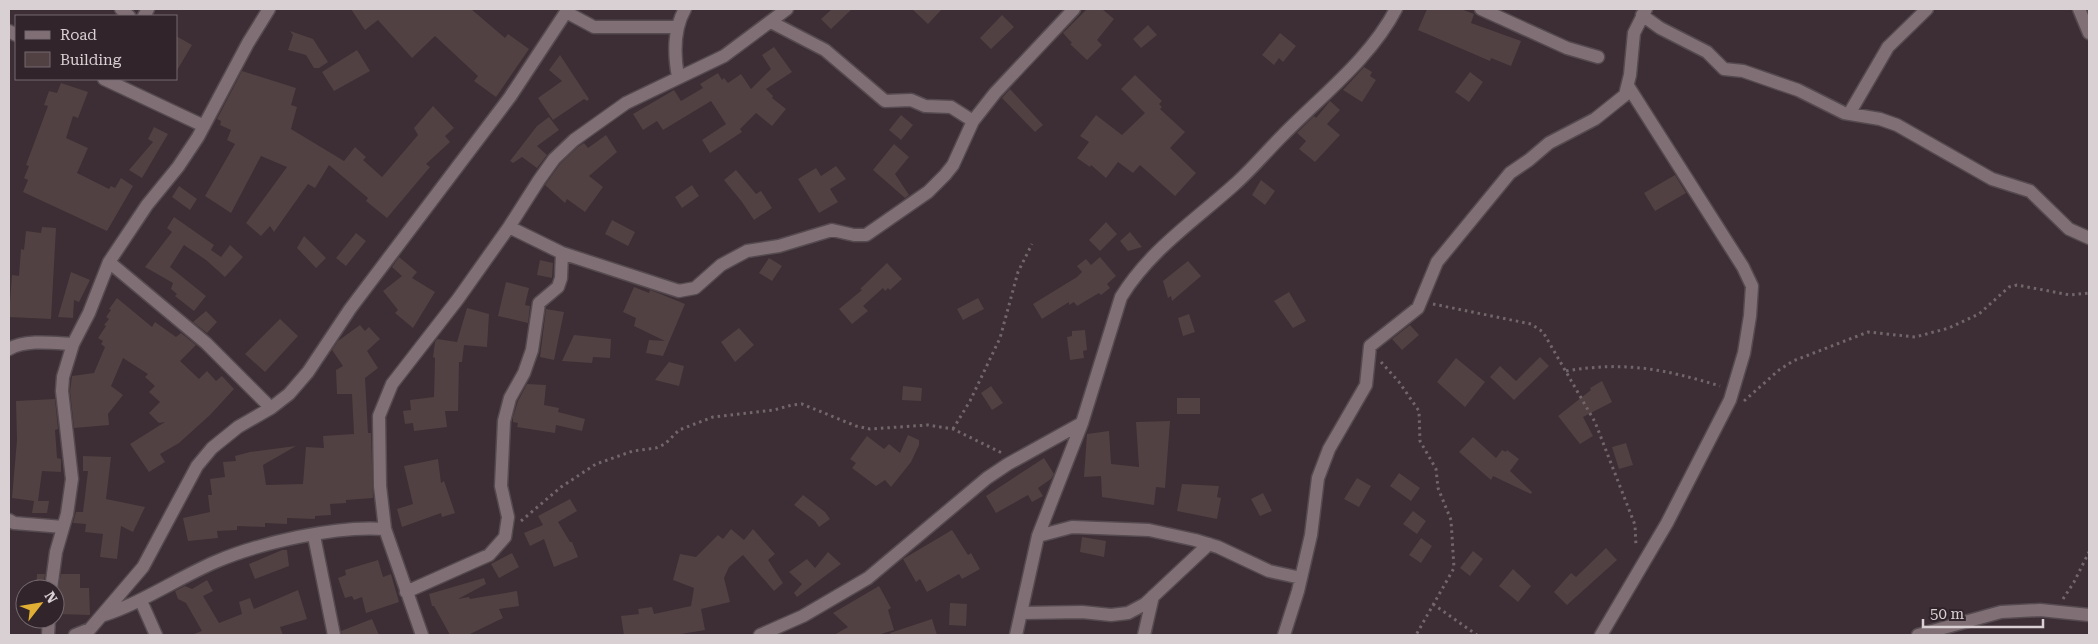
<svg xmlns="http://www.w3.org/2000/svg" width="2098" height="644" font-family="'Roboto Serif',serif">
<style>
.building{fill:#514143}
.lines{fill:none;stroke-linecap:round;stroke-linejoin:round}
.minor-casing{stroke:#554a4f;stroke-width:15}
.path{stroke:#72666b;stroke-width:3;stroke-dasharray:2.5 4;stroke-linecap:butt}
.minor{stroke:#807076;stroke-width:12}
</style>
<rect width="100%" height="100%" fill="#3c2e34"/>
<!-- building -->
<path class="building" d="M351 9H471L505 38 508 34 529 49 496 97 474 81 478 76 435 36 412 58 378 20 365 30Z
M832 9H852L831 29 821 19Z
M912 9H942L928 24Z
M1087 9H1102L1114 19 1097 40 1102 45 1087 60 1070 44 1072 43 1063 33Z
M1427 9H1461L1474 14 1471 23 1521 41 1511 66 1491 58 1490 61 1418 30Z
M1002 15 1014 27 991 49 980 38Z
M1148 25 1157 35 1141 48 1133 39Z
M290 31 313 39 328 62 319 68H314L306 55 288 50 293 35Z
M1280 33 1296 46 1283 62 1279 58 1274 65 1262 55Z
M176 36 192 45 176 72Z
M774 47 792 72 766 89 773 96 772 98 786 109 772 126 756 113 740 129 742 132 710 153 702 140 726 124 711 101 663 130 657 121 643 130 633 114 674 90 681 101 703 88 700 84 718 73 722 80 724 78 728 83 741 74 751 89 771 69 762 55Z
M357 50 370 71 334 91 322 72Z
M560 55 589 99 587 101 584 99 553 120 538 98 562 81 549 70Z
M1364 67 1372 72 1370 76 1376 80 1362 102 1343 90Z
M242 71 296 88 291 105 297 107 291 129 344 161 355 147 366 157 363 160 382 177 418 135 414 128 433 106 454 128 445 136 450 142 426 164 430 167 387 218 366 201 368 198 329 165 315 188 308 184 274 232 270 226 261 236 246 223 287 167 261 156 231 213 205 196 235 144 227 140 231 130 220 125 221 121 217 119Z
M1470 72 1483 82 1469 102 1455 92Z
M1135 75 1162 101 1159 104 1162 107 1160 109 1185 132 1170 148 1196 173 1175 196 1140 165 1133 173 1118 162 1106 178 1091 165 1090 167 1077 158 1089 142 1080 136 1096 115 1122 135 1145 113 1121 89Z
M61 83 88 92 78 118 73 116 66 138 88 148 77 173 109 189 111 186 115 188 121 178 133 186 107 231 23 192 28 180 24 178 29 166 26 165 48 106 44 105 49 91 57 93Z
M1010 89 1043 125 1035 132 1002 98Z
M1330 101 1340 110 1327 124 1340 135 1315 162 1299 149 1306 141 1297 133 1314 116 1316 118Z
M901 115 913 125 901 140 889 130Z
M549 117 559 130 537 146 547 155 537 168 522 157 513 163 510 161 537 126Z
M154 127 168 134 142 178 129 170 153 142 148 139Z
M606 135 617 152 589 176 603 187 585 212 567 199 565 203 545 185 560 164 579 146 584 143 588 148Z
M894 144 909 157 895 174 909 195 905 198 873 170Z
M836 166 846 179 830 189 838 202 819 213 798 179 816 168 821 176Z
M736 170 756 194 761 191 772 208 754 220 742 202 724 180Z
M1675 175 1686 193 1655 211 1644 193Z
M1261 180 1275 191 1265 205 1252 195Z
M692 185 699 196 682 208 675 197Z
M179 186 197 199 190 210 172 197Z
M174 217 214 245 211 250 221 257 230 245 243 257 225 277 206 260 184 245 170 267 206 296 194 311 175 296 177 294 171 289 173 283 145 267 172 232 167 228Z
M612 220 635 232 628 246 605 234Z
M1106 222 1117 234 1100 251 1089 240Z
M42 227 56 228 51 319 9 317 12 275 19 276 21 249 24 250 26 231 41 233Z
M1130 232 1142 247 1128 251 1120 241Z
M356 233 366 241 346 266 336 258Z
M304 236 326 258 316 268 297 248Z
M399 257 417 272 412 278 435 292 413 328 395 313 398 310 383 291 402 276 392 267Z
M1100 257 1116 276 1107 284 1110 288 1101 295 1099 293 1077 306 1074 302 1069 305V302L1042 319 1033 304 1077 277 1082 272 1077 266 1086 259 1091 265Z
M769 258 782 266 772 281 759 273Z
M540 260 553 263 552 278 537 275Z
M1188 261 1201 276 1172 301 1171 296 1168 298 1163 281Z
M887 263 902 279 890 290 888 288 885 291 883 288 863 306 868 311 852 324 839 309 862 290 860 289Z
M71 272 90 280 79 302 74 300 73 318 58 317Z
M506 282 529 288 525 305 530 306 528 323 498 316Z
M634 287 649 293 650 290 658 293 685 304 663 356 646 353 649 340 665 341 634 326 636 318 623 312Z
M1289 292 1306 321 1293 328 1274 301Z
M117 298 152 327 155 322 176 337 181 333 196 345 180 361 199 379 207 371 216 381 222 376 234 389 210 415 179 443 160 454 165 462 149 472 130 444 165 422 159 423 149 413 160 402 149 392 155 386 145 377 148 374 123 358 111 386 123 395 108 414 109 425 74 428 70 391 72 376 94 373 105 347 101 344 103 341 98 338 106 326 104 325 109 319 106 317 111 310 109 309Z
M978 298 984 309 963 320 957 309Z
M467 308 489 314 487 347 464 345 462 362H459L458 411H445L447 427 414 431 413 423 405 424 403 411 411 410 410 400 434 397 435 358 433 357 435 342 437 339 457 342Z
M546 309 564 312 554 360 540 357Z
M206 311 217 322 207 333 193 322Z
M1189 314 1195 332 1183 336 1178 318Z
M280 319 298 336 265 372 245 354Z
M360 325 365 331 369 327 380 339 367 351 378 368 365 378 368 433H371L373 498 346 500V503L330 504 331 515 315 516V519L287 518V524L265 523V527L237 526V530L217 531 218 538 188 541 183 518 210 512 208 495H212L210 479 225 477 223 462 236 461 235 456 250 452 296 446 263 465 266 485 303 484 306 447 324 448 323 436 354 434 352 394H337L336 370 343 366 332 350 338 341Z
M1410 325 1419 335 1402 350 1392 339Z
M739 328 754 345 735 362 721 342Z
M1085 330 1087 350 1083 351 1084 358 1070 360 1067 337 1072 336V331Z
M574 335 611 339 610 358 593 357 592 363 562 361Z
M1540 357 1549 366 1514 400 1490 377 1500 366 1516 381Z
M1456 358 1485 382 1465 407 1437 382Z
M669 362 684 366 679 386 655 380Z
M1602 381 1612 402 1583 417 1593 436 1580 444 1558 416 1591 390 1590 388Z
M527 384 546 385 544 405 559 408 558 412 585 419 582 431 556 425 555 433 517 427 518 423 513 422V417L518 401Z
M903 386 922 388 921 401 902 400Z
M991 386 1003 403 992 410 981 393Z
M1177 398H1200V414H1177Z
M55 399 58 429 55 430 57 458 61 459V472L42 471 38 501H49L47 513H32L34 501 12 498 17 440 16 401Z
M1170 421 1165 488 1156 487 1154 505 1102 497 1101 476 1084 477 1087 434 1109 431 1111 464 1139 467 1136 422Z
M908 435 919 440V445L911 462 891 487 885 480 876 486 852 468 856 463 850 459 867 436 884 449 889 444 900 453Z
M1473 437 1496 458 1502 450 1506 452 1507 450 1519 459 1510 471 1532 492 1531 494 1493 476 1491 480 1459 452Z
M1626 443 1633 465 1619 469 1612 447Z
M83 456 111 457 106 499 145 507 133 532 121 526 117 559 100 557 103 534 85 532 86 524 73 523 76 512H83L88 471H83Z
M1044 458 1054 474 1051 479 1038 488 1043 496 1032 502 1028 495 996 513 986 496Z
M438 459 441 483 444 481 455 513 442 517 441 513 402 527 397 509 413 504 404 466Z
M1399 473 1420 488 1411 501 1390 486Z
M1357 478 1371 486 1359 507 1344 499Z
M1182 484 1219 486 1217 497 1221 498 1217 519 1177 511Z
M1263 493 1272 511 1260 516 1251 499Z
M803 495 825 512 830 519 819 527 815 521 794 505Z
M570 499 577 511 558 522 570 542H572L578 557 554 567 544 539 530 546 524 533 543 525 538 516Z
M1413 511 1426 521 1417 534 1403 524Z
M731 529 744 540 753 529 775 554 768 560 783 583 774 591 743 555 729 567 724 578 730 602 701 609 705 630 675 635H624L621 616 639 614 638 609 652 607 654 614 691 606 694 588 673 580 680 554 696 557 718 535 723 539Z
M952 530 968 555 971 553 980 569 962 579 959 574 927 592 920 579 916 582 903 559Z
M1082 537 1106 541 1104 557 1080 552Z
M1421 538 1432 546 1421 563 1409 555Z
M1606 548 1617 560 1567 605 1554 592 1571 573 1576 577Z
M282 550H287L289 566 255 579 249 564Z
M1473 551 1483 559 1470 576 1460 568Z
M828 552 841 564 797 597 794 593 802 584 789 572 807 559 815 568Z
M512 553 519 567 499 578 491 564Z
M378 560 383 577 391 574 399 602 366 613 362 597 354 600 352 596 345 598 338 578 346 575 345 570Z
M1513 569 1531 586 1518 602 1499 586Z
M37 574H45L43 589H36Z
M61 574H80V588H89L90 615 57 614V594Z
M484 578 486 584 458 599 469 597 470 599 517 591 519 606 499 609 503 618 468 635H450L434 606H432L429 594Z
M207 580 213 591 203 596 219 623 242 614 239 602 250 598 254 609 298 590 307 619 280 627 283 635H191L202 631 186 603 178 599 175 591 185 586 192 589Z
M879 586 891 608 888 610 894 630 878 635H834L848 627 833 613Z
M950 603 967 604 966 626 949 625Z
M372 619 379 635H342L341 631Z
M932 619 937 635H891L890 633Z"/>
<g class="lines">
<defs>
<path id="minor" d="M121 9 129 16
M1481 9 1567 48 1598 57
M2079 9 2089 33
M566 12 594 27H677
M1642 15 1660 28 1707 52 1724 69 1743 71 1798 90 1844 113 1880 119 1897 125 1992 179 2030 191 2069 229 2089 238
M144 16 148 9
M771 22 825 50 885 101 911 100 925 106 951 107 973 121
M9 31 16 35
M678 77C674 54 673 30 685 9
M104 79 204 126
M1849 114 1888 47 1927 9
M509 227 562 253 679 291 695 288 721 265 747 251 779 246 832 230 854 235H866L928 192 945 175 953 165 973 121 995 93 1074 9
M109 262 206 343 271 408
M9 349C26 339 54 343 73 344
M9 520 14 523 63 527
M314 536 334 635
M1038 536 1072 527 1149 530 1195 540 1218 547 1269 571 1301 578
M51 589 56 552 67 514 72 479 62 391 63 377 73 344 89 313 109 262 147 205 178 167 198 137 248 43 269 9
M406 592 489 555 505 537 508 517 501 486 504 421 510 398 524 373 532 350 539 303 558 287 561 278 562 253
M141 601 156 635
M1021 613 1082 612 1111 615 1128 613 1145 604 1209 544
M101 616C142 603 176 579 215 562 259 543 337 525 385 529
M48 635 49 619
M75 635 90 629 143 567 197 466 212 448 238 427 271 408 289 394 308 372 350 309 510 97 568 9
M422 635 385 529 380 486 379 416 392 384 458 299 509 227 539 180 554 159 574 140 626 103 724 56 787 9
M760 635 803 616 868 578 987 478 1008 464 1082 423
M1016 635 1038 536 1082 423 1121 297C1150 250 1194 221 1234 185 1251 170 1266 152 1282 136 1321 96 1370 59 1396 9
M1144 635 1153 596
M1284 635 1298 591 1311 535 1318 478 1329 449 1366 385 1370 346 1418 308 1437 262 1510 173 1529 160 1549 143 1595 119 1625 95 1630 75 1634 33 1646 9
M1601 635 1667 523 1730 400 1744 353 1750 316 1752 286 1743 267 1628 86
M1918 635 2001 612 2040 610 2089 615"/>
</defs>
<!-- minor casing -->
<use href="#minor" class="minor-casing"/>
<!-- path -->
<path class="path" d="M1433 304 1531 324 1543 332 1595 422 1635 525 1636 546
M1381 362 1399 382 1419 411 1420 441 1436 469 1438 488 1451 520 1454 568 1416 635
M1566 371C1625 361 1664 369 1720 386
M1744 401 1779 370 1793 361 1868 332 1915 337 1949 328 1979 314 2009 287 2017 285 2070 295 2089 293
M953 429 970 401 1000 338 1018 272 1032 244
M521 521 561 487 596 464 633 451 656 448 665 444 679 430 713 417 774 410 792 405 802 404 856 426 870 429 928 425 953 429 1002 453
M2063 599 2074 582 2089 552
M1433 604 1477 635"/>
<!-- minor -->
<use href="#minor" class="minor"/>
</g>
<!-- border -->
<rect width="2098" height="644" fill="none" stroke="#d9d0d3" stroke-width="20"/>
<!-- legend -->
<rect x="15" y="15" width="162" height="65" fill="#31242a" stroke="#74696e"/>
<rect x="25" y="31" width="25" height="8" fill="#807076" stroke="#74696e"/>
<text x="60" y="40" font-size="15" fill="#d9d0d3">Road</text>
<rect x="25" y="52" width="25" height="15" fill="#514143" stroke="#74696e"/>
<text x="60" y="65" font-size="15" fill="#d9d0d3">Building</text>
<!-- north arrow -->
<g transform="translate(40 604) rotate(59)"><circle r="24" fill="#31242a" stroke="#74696e"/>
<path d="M0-4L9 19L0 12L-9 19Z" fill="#e1af34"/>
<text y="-8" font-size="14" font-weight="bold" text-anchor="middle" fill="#d9d0d3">N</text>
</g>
<!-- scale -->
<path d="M1923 619v8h120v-8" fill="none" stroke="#d9d0d3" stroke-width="2.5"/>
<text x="1930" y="619" font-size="15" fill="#d9d0d3" stroke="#31242a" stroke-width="4" paint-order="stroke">50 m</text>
</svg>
